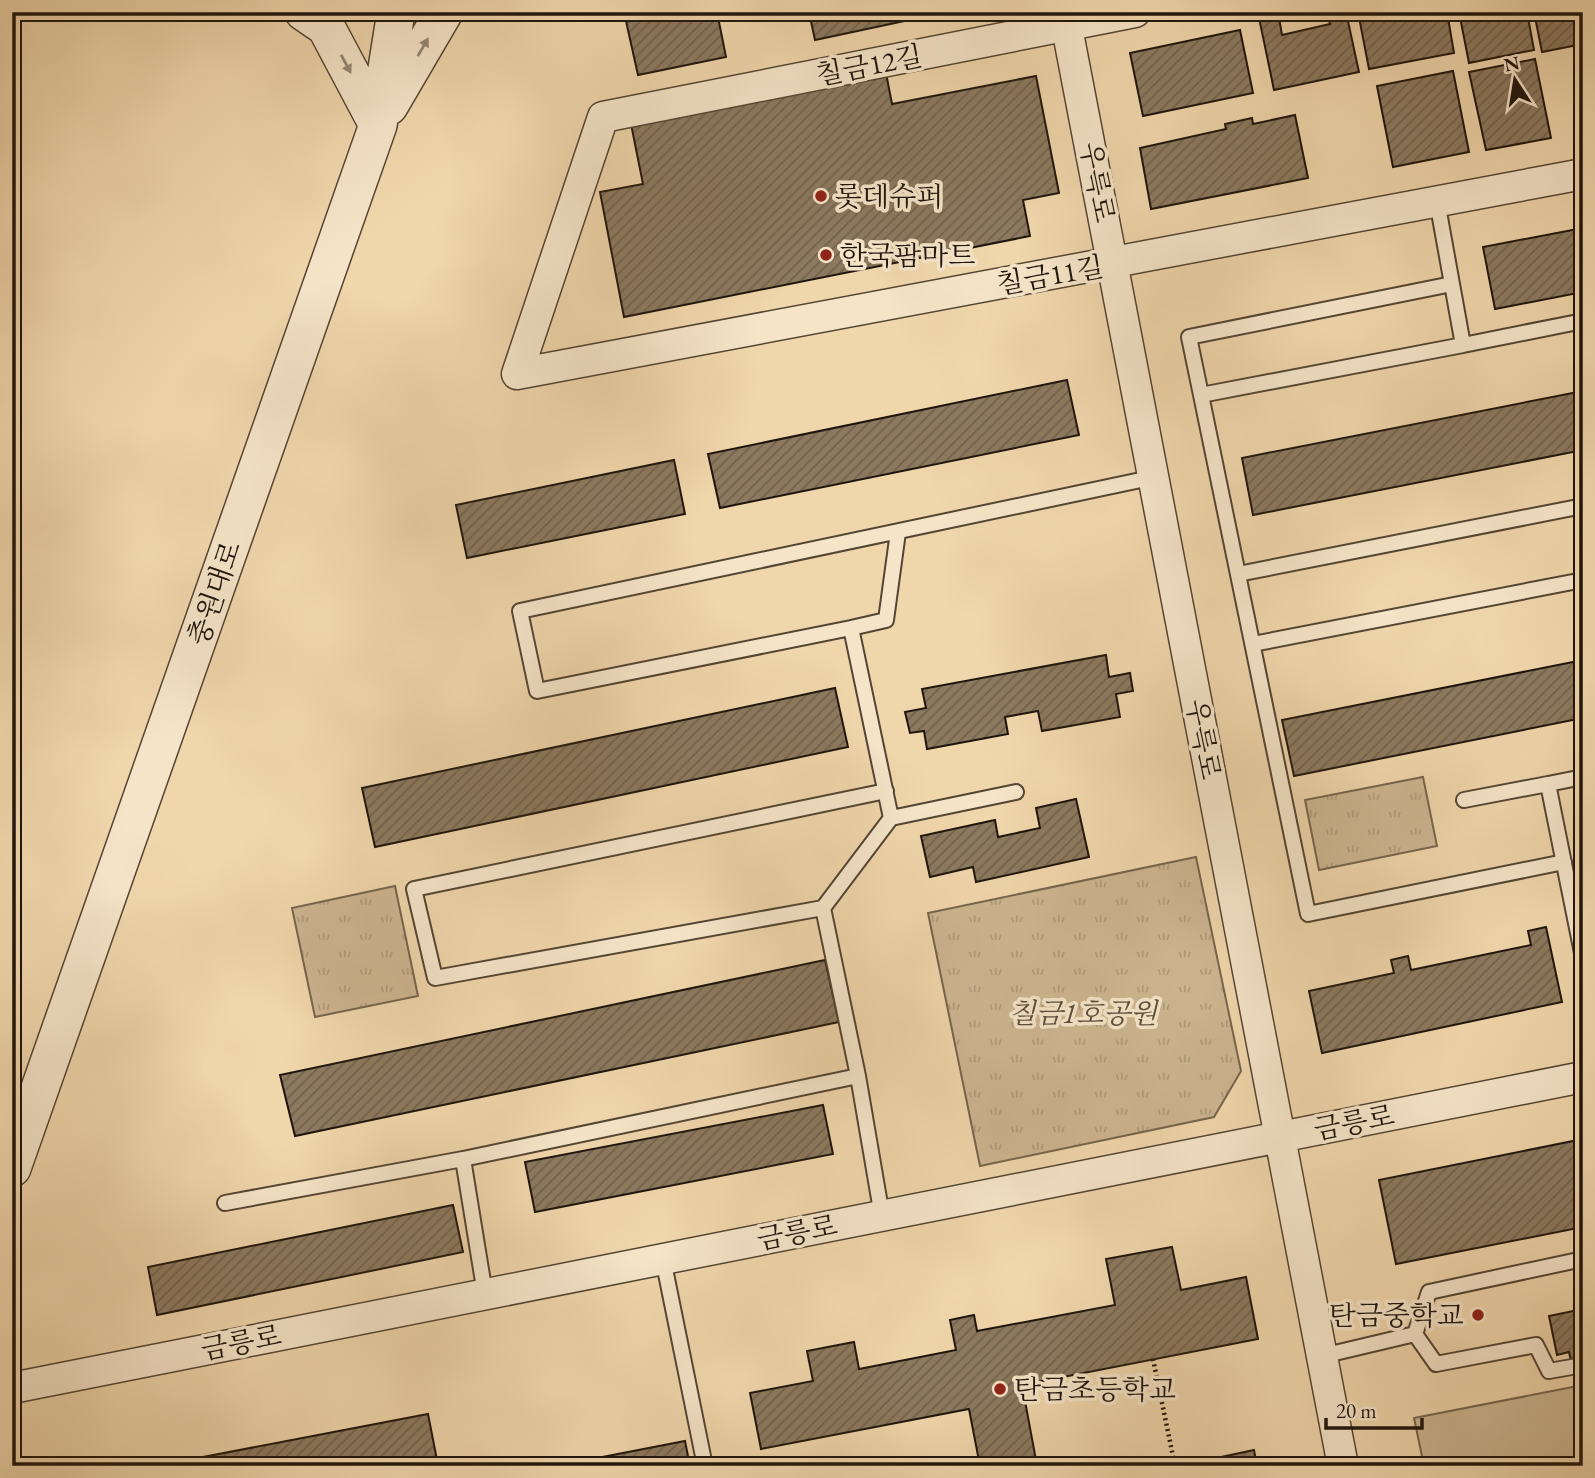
<svg xmlns="http://www.w3.org/2000/svg" width="1595" height="1478" font-family="'EB Garamond','Noto Serif KR',serif">
<style>
.park{fill:url(#park-tufts);stroke:#76654e;stroke-width:2}
.garden{fill:#ccb590;stroke:#76654e;stroke-width:2}
.building{fill:url(#building-hatch);stroke:#1f150d;stroke-width:2}
.lines{fill:none;stroke-linecap:round;stroke-linejoin:round}
.service-casing{stroke:#534534;stroke-width:18}
.minor-casing{stroke:#534534;stroke-width:33}
.tertiary-casing{stroke:#534534;stroke-width:40}
.path{stroke:#1f150d;stroke-width:4.5;stroke-dasharray:2 3.5;stroke-linecap:butt}
.service{stroke:#f5e4c8;stroke-width:14}
.minor{stroke:#f5e4c8;stroke-width:30}
.tertiary{stroke:#f5e4c8;stroke-width:37}
.oneway{fill:#958774}
.poi-dot{fill:#8f2418;stroke:#f5e4c8;stroke-width:2.5}
.labels{text-anchor:middle;stroke-width:7;stroke-linejoin:round;paint-order:stroke}
.street-label{font-size:28px;fill:#1f150d;stroke:#f5e4c8}
.poi-label{font-size:28px;fill:#1f150d;stroke:#f5e4c8;text-anchor:start}
.park-label{font-size:28px;font-style:italic;fill:#5c4d3b;stroke:#f5e4c8}
</style>
<defs>
<pattern id="park-tufts" width="24" height="20" patternUnits="userSpaceOnUse" patternTransform="scale(1.75)"><rect width="24" height="20" fill="#ccb590"/><path d="M3 7l-1-3M5 7V3M7 7l1-3M15 17l-1-3M17 17v-4M19 17l1-3" fill="none" stroke="#af9b7b"/></pattern>
<pattern id="building-hatch" width="6" height="6" patternUnits="userSpaceOnUse" patternTransform="scale(1.75)"><rect width="6" height="6" fill="#8c795f"/><path d="M-1 1l2-2M0 6l6-6M5 7l2-2" fill="none" stroke="#72624d"/></pattern>
</defs>
<rect width="100%" height="100%" fill="#f0d6ab"/>
<filter id="stains"><feTurbulence type="fractalNoise" baseFrequency=".00286" numOctaves="4"/><feColorMatrix values="0 0 0 0 .2 0 0 0 0 .09 0 0 0 0 .02 0 0 0 .5 -.17"/></filter>
<radialGradient id="worn" r=".72"><stop offset=".6" stop-color="#630" stop-opacity="0"/><stop offset="1" stop-color="#630" stop-opacity=".3"/></radialGradient>
<!-- park -->
<path class="park" d="M1423 777 1437 846 1319 870 1305 800Z
M1196 857 1241 1071 1214 1117 980 1166 928 913Z
M395 886 418 996 315 1017 292 908Z"/>
<!-- garden -->
<path class="garden" d="M1583 1385V1466H1424L1414 1418Z"/>
<!-- building -->
<path class="building" d="M624 12H717L726 57 638 75Z
M809 12H912L914 19 815 40Z
M917 12H947L918 18Z
M1278 12 1282 35 1330 24 1327 12H1346L1359 72 1274 90 1258 13Z
M1358 12H1447L1454 53 1369 69Z
M1459 12H1527L1534 50 1469 63Z
M1534 12H1583V44L1542 52Z
M1240 30 1253 93 1143 116 1130 53Z
M1535 59 1551 138 1486 150 1469 72Z
M1453 71 1469 152 1393 167 1377 86Z
M886 73 892 104 1036 76 1059 193 1023 200 1030 236 624 317 600 192 643 184 631 124Z
M1295 115 1308 178 1151 209 1140 148 1226 129 1225 124 1252 118 1253 124Z
M1583 228V292L1495 309 1483 247Z
M1067 380 1079 435 720 508 708 454Z
M1583 391V450L1253 515 1242 458Z
M674 460 685 514 467 558 456 505Z
M1106 655 1109 677 1130 673 1133 691 1116 694 1120 717 1042 731 1038 711 1005 717 1008 734 927 749 924 731 910 733 905 712 926 708 922 689Z
M1583 660V718L1294 776 1282 720Z
M835 688 848 747 375 847 362 788Z
M1076 799 1089 857 976 882 973 867 930 877 921 836 995 820 998 837 1040 828 1036 808Z
M1546 927 1562 1002 1322 1053 1309 991 1394 973 1391 960 1408 956 1411 970 1531 945 1528 931Z
M825 960 839 1022 295 1136 280 1075Z
M823 1105 833 1154 535 1212 525 1162Z
M1583 1139V1227L1396 1264 1379 1180Z
M453 1205 463 1252 157 1315 148 1267Z
M1172 1247 1181 1290 1246 1277 1258 1339 1022 1385 1036 1460 1010 1466H980L969 1409 761 1449 750 1393 813 1381 807 1351 854 1342 859 1369 956 1350 950 1320 974 1315 977 1331 1115 1305 1106 1259Z
M1583 1309V1359L1571 1361 1569 1352 1557 1355 1549 1316Z
M428 1414 437 1460 406 1466H156Z
M685 1441 690 1466H556Z
M1254 1450 1257 1466H1179Z"/>
<g class="lines">
<defs>
<path id="service" d="M1437 201 1463 345 1583 321
M1463 345 1201 395 1308 914 1564 862
M1201 395 1189 337 1452 284
M1238 574 1583 506
M851 628 886 620 898 532
M1253 644 1583 580
M1583 777 1548 784 1583 958
M1464 800 1548 784
M891 818 1016 792
M823 908 435 978 414 889 886 791
M463 1159 485 1294
M225 1203 463 1159 858 1076
M882 1216 858 1076 823 908 891 818 851 628 537 691 520 611 1155 477
M663 1259 705 1466
M1415 1334 1429 1292 1583 1259
M1322 1356 1415 1334 1436 1364 1536 1345 1549 1371 1583 1365"/>
<path id="minor" d="M1064 12 1343 1466
M1135 12 603 117 517 374 1583 174
M12 1388 1583 1077"/>
<path id="tertiary" d="M304 12 326 27 378 125
M389 106 444 12
M12 1168 378 125 396 12"/>
</defs>
<!-- service casing -->
<use href="#service" class="service-casing"/>
<!-- minor casing -->
<use href="#minor" class="minor-casing"/>
<!-- tertiary casing -->
<use href="#tertiary" class="tertiary-casing"/>
<!-- path -->
<path class="path" d="M1153 1359 1175 1466"/>
<!-- service -->
<use href="#service" class="service"/>
<!-- minor -->
<use href="#minor" class="minor"/>
<!-- tertiary -->
<use href="#tertiary" class="tertiary"/>
</g>
<!-- one-way arrows -->
<defs><path id="oneway-solid" d="M-6-.8H1V-3.2L6.5 0L1 3.2V.8H-6Z" transform="scale(1.75)"/></defs>
<g class="oneway">
<use href="#oneway-solid" transform="translate(423 47) rotate(-60)"/>
<use href="#oneway-solid" transform="translate(346 64) rotate(62)"/>
</g>
<!-- markers -->
<g class="poi-dot">
<circle cx="821" cy="196" r="7"/>
<circle cx="826" cy="255" r="7"/>
<circle cx="1478" cy="1315" r="7"/>
<circle cx="1000" cy="1389" r="7"/>
</g>
<g class="labels">
<!-- street labels -->
<g class="street-label">
<text transform="translate(869 65) rotate(-11)" y="10">칠금12길</text>
<text transform="translate(1098 182) rotate(79)" y="10">우륵로</text>
<text transform="translate(1050 275) rotate(-10)" y="10">칠금11길</text>
<text transform="translate(214 593) rotate(-71)" y="10">충원대로</text>
<text transform="translate(1204 739) rotate(79)" y="10">우륵로</text>
<text transform="translate(1354 1122) rotate(-11)" y="10">금릉로</text>
<text transform="translate(797 1232) rotate(-11)" y="10">금릉로</text>
<text transform="translate(241 1342) rotate(-11)" y="10">금릉로</text>
</g>
<!-- poi labels -->
<g class="poi-label">
<text x="835" y="206">롯데슈퍼</text>
<text x="840" y="265">한국팜마트</text>
<text x="1464" y="1325" text-anchor="end">탄금중학교</text>
<text x="1014" y="1399">탄금초등학교</text>
</g>
<!-- park labels -->
<g class="park-label">
<text x="1083" y="1023">칠금1호공원</text>
</g>
</g>
<!-- margin -->
<rect width="1595" height="1478" fill="none" stroke="#f0d6ab" stroke-width="42"/>
<rect x="14" y="14" width="1567" height="1450" fill="none" stroke="#1f150d" stroke-width="3.5"/>
<rect x="21" y="21" width="1553" height="1436" fill="none" stroke="#1f150d" stroke-width="2"/>
<!-- north arrow -->
<g transform="translate(1515 80) rotate(348)" stroke="#f5e4c8" stroke-width="5" paint-order="stroke">
<path d="M0-5L12 26L0 18L-12 26Z" fill="#1f150d"/>
<text y="-10" font-size="19" font-weight="bold" text-anchor="middle" fill="#1f150d">N</text>
</g>
<!-- scale -->
<path d="M1326 1418v10h96v-10" fill="none" stroke="#1f150d" stroke-width="3.5"/>
<text x="1336" y="1418" font-size="21" fill="#1f150d" stroke="#f5e4c8" stroke-width="5" paint-order="stroke">20 m</text>
<rect width="100%" height="100%" filter="url(#stains)"/>
<rect width="100%" height="100%" fill="url(#worn)"/>
</svg>
